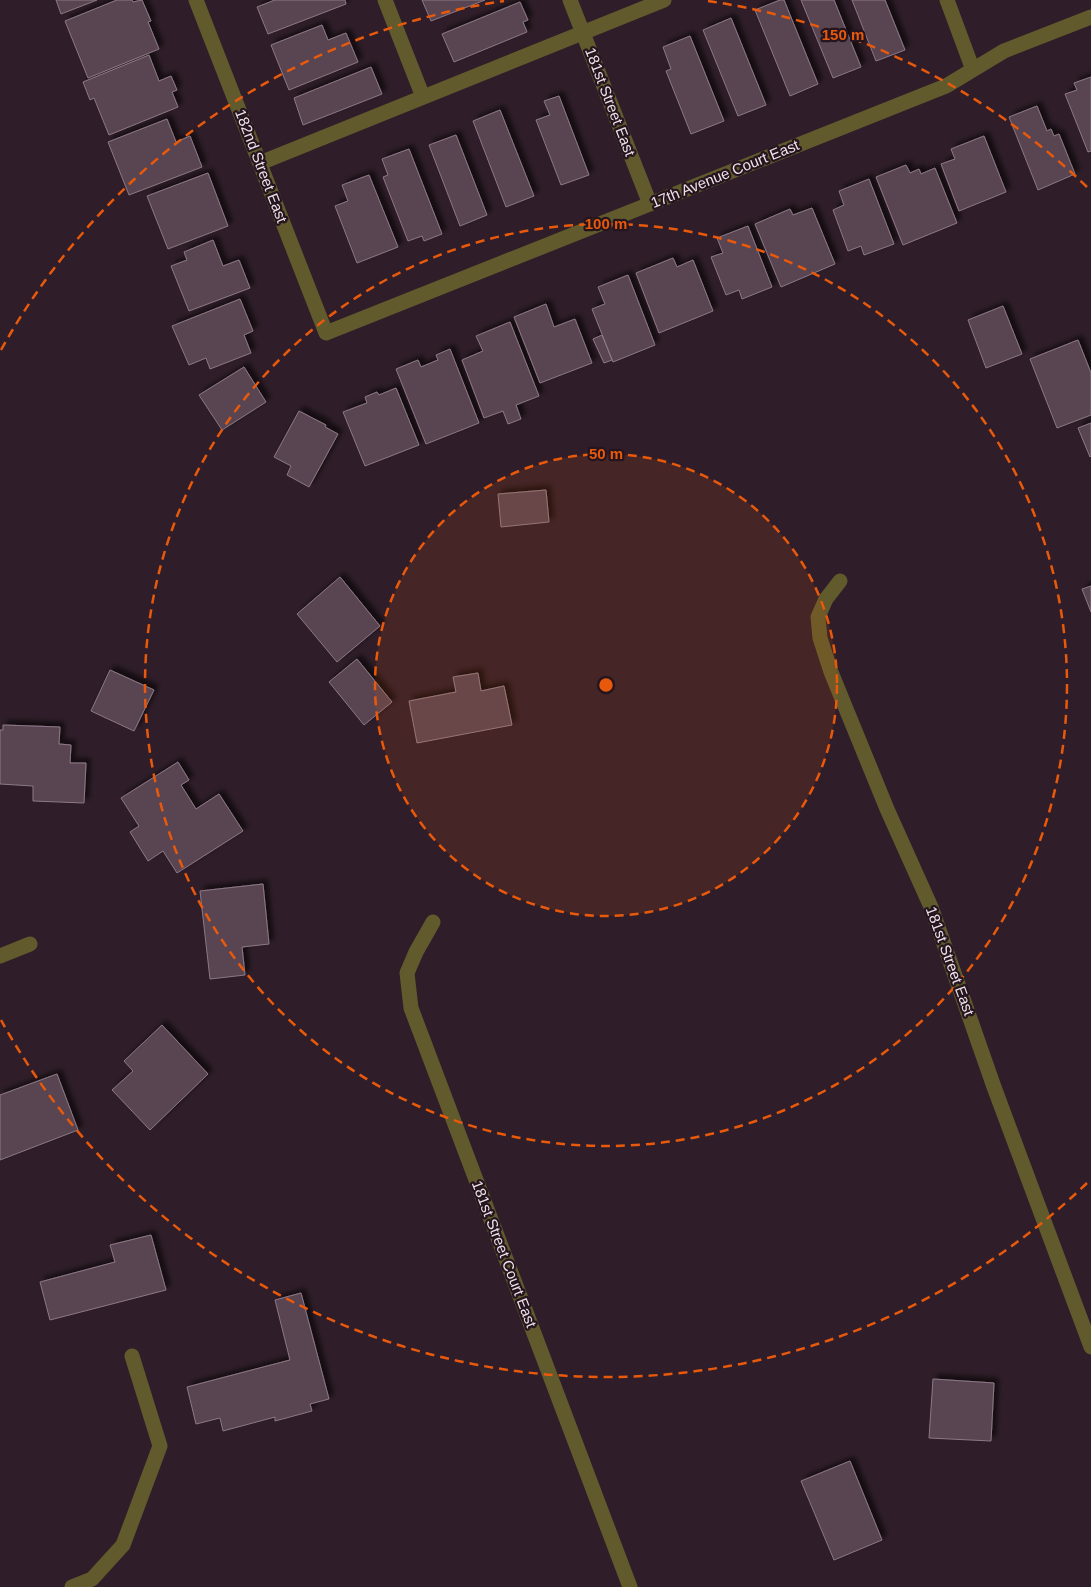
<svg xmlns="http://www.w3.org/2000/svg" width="1091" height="1587" font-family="Arial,sans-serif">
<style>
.building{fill:#584551;stroke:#8d7885;filter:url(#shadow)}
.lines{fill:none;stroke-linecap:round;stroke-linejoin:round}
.lane{stroke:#605a2d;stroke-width:15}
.street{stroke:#605a2d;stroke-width:15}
.ring{fill:none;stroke:#e8590c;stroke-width:2.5;stroke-dasharray:9 6}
.labels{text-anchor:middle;stroke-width:4.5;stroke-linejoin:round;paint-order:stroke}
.street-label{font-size:15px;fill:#eee2e9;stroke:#25151f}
.centre{fill:#e8590c;stroke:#25151f;stroke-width:2.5}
.ring-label{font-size:15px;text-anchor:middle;font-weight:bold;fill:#e8590c;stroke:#25151f;stroke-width:4.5;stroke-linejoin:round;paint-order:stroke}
</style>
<defs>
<filter id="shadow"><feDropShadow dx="4.5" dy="-4.5" stdDeviation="2.5" flood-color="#0009"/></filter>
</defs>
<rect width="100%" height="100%" fill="#2f1e29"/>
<!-- building -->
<path class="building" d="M56 0H97L61 14Z
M117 0H132L133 2 142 0 151 21 148 22 159 49 88 78 65 21Z
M275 0H345L346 4 268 34 257 7Z
M422 0H485L431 21Z
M780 0H784L818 84 790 96 755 10Z
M801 0H834L861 67 833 78Z
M852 0H885L905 50 876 61Z
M520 2 528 20 523 22 527 32 454 62 442 34Z
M731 18 766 105 738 116 703 30Z
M322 25 328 40 346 33 358 62 289 90 271 45Z
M690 36 724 121 691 134 666 71 671 69 663 47Z
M149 55 159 81 171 76 177 90 172 92 178 107 109 135 94 98 90 100 83 82Z
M371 67 382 94 303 125 294 98Z
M1091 77V151L1088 152 1065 94 1077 90 1074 83Z
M559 96 589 175 561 185 536 120 550 115 544 101Z
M1037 106 1047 131 1051 129 1054 136 1059 134 1075 174 1038 190 1009 117Z
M500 110 534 196 506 207 473 121Z
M167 119 176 142 190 136 202 167 129 195 108 142Z
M456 135 487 215 460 226 429 145Z
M984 136 1006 192 959 211 941 164 955 159 951 149Z
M409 149 442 234 424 241 422 236 408 241 383 177 388 175 382 159Z
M906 165 910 173 919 169 921 174 935 168 957 223 903 245 876 177Z
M208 173 228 226 168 249 147 196Z
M369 175 398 247 357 263 335 206 348 201 342 185Z
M869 179 894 244 864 255 861 246 848 251 833 210 844 205 839 191Z
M812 208 835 264 781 287 755 224 790 209 793 215Z
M748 226 772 287 742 299 739 290 726 295 711 257 723 253 717 238Z
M213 240 223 266 239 260 250 288 189 311 171 266 187 260 184 252Z
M673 258 677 267 693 260 713 311 659 333 636 273Z
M628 275 655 345 613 362 592 309 605 304 598 287Z
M240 299 253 331 244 335 251 353 210 369 206 358 189 365 172 326Z
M546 304 554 327 575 319 592 363 540 383 514 317Z
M1003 306 1022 354 986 368 968 320Z
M510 322 539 396 516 405 521 419 508 424 503 411 484 418 462 360 483 351 476 336Z
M602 335 612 360 604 363 593 339Z
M1078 340 1091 373V415L1057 428 1030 359Z
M450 349 479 423 426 444 396 369 418 360 421 367 438 360 436 355Z
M244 367 266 402 222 430 199 395Z
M396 388 419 445 365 466 343 412 367 403 365 397 377 392 379 395Z
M299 411 326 425 325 427 338 434 309 487 287 475 291 466 274 457Z
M1091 423V456L1090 457 1078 428Z
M546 490 549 522 501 527 498 494Z
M340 577 380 626 337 662 297 614Z
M1091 586V612L1082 589Z
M357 659 392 702 364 725 329 682Z
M110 670 154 690 134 731 91 711Z
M478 673 481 691 504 686 512 725 417 743 409 701 456 692 453 677Z
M3 725 60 727 59 744 71 745 70 763H86L84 803 33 801V786L0 784V730H3Z
M178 762 189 780 181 785 196 809 219 794 243 831 177 873 163 851 148 861 130 832 139 826 121 798Z
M263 884 269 944 242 947 245 975 210 979 200 891Z
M162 1025 208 1074 150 1130 112 1090 133 1071 124 1061Z
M57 1074 78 1130 0 1160V1095Z
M151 1235 166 1290 50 1320 40 1282 115 1262 110 1245Z
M301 1293 329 1399 310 1404 312 1411 275 1421V1417L223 1431 220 1418 196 1424 187 1387 290 1360 275 1300Z
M933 1379 994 1383 991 1441 929 1438Z
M850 1461 882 1540 834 1560 801 1481Z"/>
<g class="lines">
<!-- lane -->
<path class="lane" d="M385 0 423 97
M260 163 664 0
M72 1587 92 1579 123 1545 160 1446 132 1356"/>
<!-- street -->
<path class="street" d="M196 0 326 333 946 86 1004 51 1091 17
M570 0 650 204
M947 0 973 70
M840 581 826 599 818 617 820 638 831 672 887 809 931 907 994 1087 1091 1347
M433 922 416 952 407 973 411 1008 630 1587
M0 956 30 944"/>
</g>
<!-- distance rings -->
<circle cx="606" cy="685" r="231" fill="#e8590c" fill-opacity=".12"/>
<g class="ring">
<circle cx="606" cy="685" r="231"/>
<circle cx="606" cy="685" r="461"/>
<path d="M1087 1183A692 692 0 0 1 1 1020M1 350A692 692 0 0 1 504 1M708 1A692 692 0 0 1 1087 187"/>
</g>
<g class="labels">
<!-- street labels -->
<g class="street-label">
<text transform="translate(610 102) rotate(69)" y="5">181st Street East</text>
<text transform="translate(261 166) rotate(69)" y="5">182nd Street East</text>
<text transform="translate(725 174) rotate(-22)" y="5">17th Avenue Court East</text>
<text transform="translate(950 961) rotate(70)" y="5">181st Street East</text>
<text transform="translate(504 1254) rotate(69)" y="5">181st Street Court East</text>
</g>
</g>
<circle cx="606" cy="685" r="8" class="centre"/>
<g class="ring-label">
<text x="843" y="40">150 m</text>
<text x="606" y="229">100 m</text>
<text x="606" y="459">50 m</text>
</g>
</svg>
